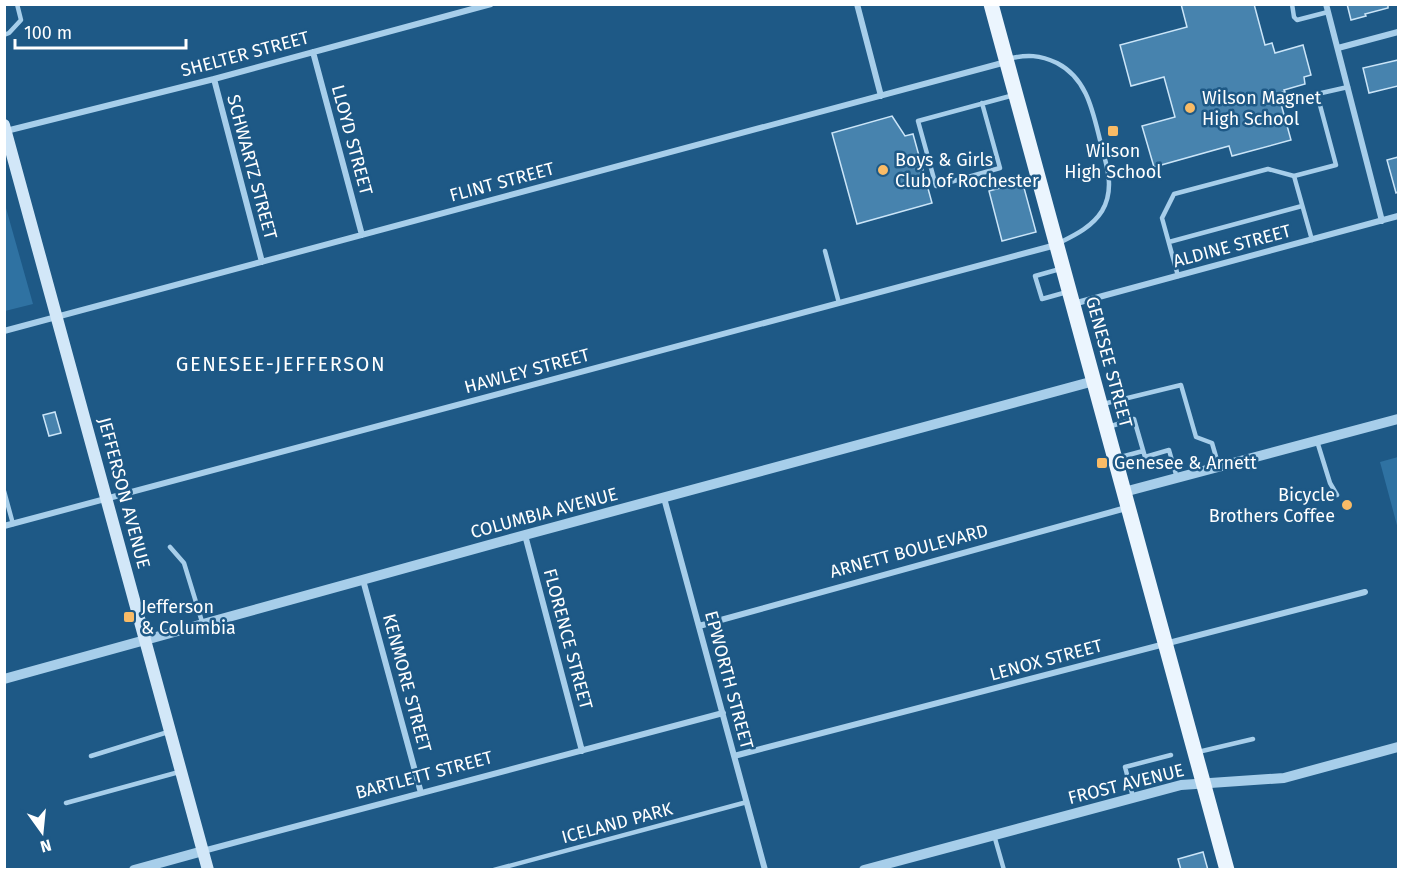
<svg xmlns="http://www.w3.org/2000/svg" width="1403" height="874" font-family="'Fira Sans',sans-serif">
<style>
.green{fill:#2f72a2}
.building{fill:#4783ae;stroke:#cbe5f8;stroke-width:1.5}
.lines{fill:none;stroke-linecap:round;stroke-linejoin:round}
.service{stroke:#a7ceea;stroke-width:4.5}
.minor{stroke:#a7ceea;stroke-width:6}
.tertiary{stroke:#a7ceea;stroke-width:10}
.secondary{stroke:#d2e7f8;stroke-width:12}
.primary{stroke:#ebf5fe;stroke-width:15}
.poi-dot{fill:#f9bb66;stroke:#1e5986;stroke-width:2}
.labels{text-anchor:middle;stroke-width:5;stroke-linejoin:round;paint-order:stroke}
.street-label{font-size:18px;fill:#fff;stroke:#1e5986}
.poi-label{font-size:18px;fill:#fff;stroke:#1e5986;text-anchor:start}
.neighbourhood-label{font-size:20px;letter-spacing:1.5px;fill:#fff;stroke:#1e5986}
</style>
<rect width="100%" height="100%" fill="#1e5986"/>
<!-- green -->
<path class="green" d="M4 201 33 304 5 311H4Z
M1398 457V529L1380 462Z"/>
<!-- building -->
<path class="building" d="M1181 4H1254L1265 45 1272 43 1275 53 1303 45 1311 75 1304 77 1305 84 1284 90 1285 92 1278 93 1291 140 1232 156 1229 146 1154 167 1142 126 1175 117 1164 77 1131 86 1120 45 1187 27Z
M1347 4H1388V8L1365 14 1366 16 1351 20Z
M1398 60V86L1369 93 1363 68Z
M892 116 905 136 913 134 932 203 857 224 832 133Z
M1398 157V192L1396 193 1387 160Z
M1019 183 1023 184 1036 232 1002 241 989 191Z
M55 412 61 433 49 436 43 415Z
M1203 852 1208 870H1181L1178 859Z"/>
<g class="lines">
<!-- service -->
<path class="service" d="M1292 4 1294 17 1297 20 1328 12
M4 35 9 33 21 20 17 4
M1008 59C1027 54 1040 55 1057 63 1088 79 1093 113 1101 144 1107 166 1115 189 1102 211 1092 227 1075 235 1059 243
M982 103 1000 168 936 186 918 121 1014 95
M1294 176 1336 165 1317 94 1348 87
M1169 242 1302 206
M825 251 839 303
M1060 269 1035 276 1042 299 1067 292
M1178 276 1162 218 1174 194 1268 169 1294 176 1312 240
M1103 404 1181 385 1196 437 1212 443 1219 467
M1108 427 1134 419 1145 457 1169 450 1177 478
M1317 441 1330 483 1337 495
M1117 458 1143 451
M4 491 13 524
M170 547 184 563 203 625
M1198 752 1253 739
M91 756 168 732
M1133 797 1125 767 1171 755
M66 803 179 772
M994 835 1004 870
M494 870 747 802"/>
<!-- minor -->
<path class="minor" d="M857 4 881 96
M1326 4 1382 221
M1338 48 1398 32
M313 52 362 235
M214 79 262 262
M6 131 214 79 491 4
M1073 304 1398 216
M4 331 1006 62
M664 498 765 870
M4 526 1056 245
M525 535 582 751
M363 580 421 793
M699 626 1126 508
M734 756 1365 592
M203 851 723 713"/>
<!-- tertiary -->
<path class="tertiary" d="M1124 492 1398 419
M4 679 525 535 1094 381
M134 870 203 851
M864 870 1181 785 1284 778 1398 747"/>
<!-- secondary -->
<path class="secondary" d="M4 125 208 870"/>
<!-- primary -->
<path class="primary" d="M991 4 1227 870"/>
</g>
<!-- markers -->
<g class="poi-dot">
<circle cx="1190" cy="108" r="6"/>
<rect x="1107" y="125" width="12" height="12" rx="3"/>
<circle cx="883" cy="170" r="6"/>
<rect x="1096" y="457" width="12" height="12" rx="3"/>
<circle cx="1347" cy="505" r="6"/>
<rect x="123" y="611" width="12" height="12" rx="3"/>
</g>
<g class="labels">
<!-- street labels -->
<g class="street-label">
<text transform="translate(245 54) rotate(-15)" y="6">SHELTER STREET</text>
<text transform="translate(352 140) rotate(75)" y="6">LLOYD STREET</text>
<text transform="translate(252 167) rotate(75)" y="6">SCHWARTZ STREET</text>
<text transform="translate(502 182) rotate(-15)" y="6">FLINT STREET</text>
<text transform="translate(1232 246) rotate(-15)" y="6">ALDINE STREET</text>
<text transform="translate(1109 362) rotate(75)" y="6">GENESEE STREET</text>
<text transform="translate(527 371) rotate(-15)" y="6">HAWLEY STREET</text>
<text transform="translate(124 493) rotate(75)" y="6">JEFFERSON AVENUE</text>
<text transform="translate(544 513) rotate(-15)" y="6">COLUMBIA AVENUE</text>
<text transform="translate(909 551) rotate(-15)" y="6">ARNETT BOULEVARD</text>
<text transform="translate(568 639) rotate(75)" y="6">FLORENCE STREET</text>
<text transform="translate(1046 660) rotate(-15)" y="6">LENOX STREET</text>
<text transform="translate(729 680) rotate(75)" y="6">EPWORTH STREET</text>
<text transform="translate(407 683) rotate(75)" y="6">KENMORE STREET</text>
<text transform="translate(424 775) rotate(-15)" y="6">BARTLETT STREET</text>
<text transform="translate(1126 784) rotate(-14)" y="6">FROST AVENUE</text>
<text transform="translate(617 823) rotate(-15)" y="6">ICELAND PARK</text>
</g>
<!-- poi labels -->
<g class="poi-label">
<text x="1202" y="104">Wilson Magnet<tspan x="1202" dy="21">High School</tspan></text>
<text x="1113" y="157" text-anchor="middle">Wilson<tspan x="1113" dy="21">High School</tspan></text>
<text x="895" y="166">Boys &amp; Girls<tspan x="895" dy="21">Club of Rochester</tspan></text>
<text x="1114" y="469">Genesee &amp; Arnett</text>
<text x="1335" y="501" text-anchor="end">Bicycle<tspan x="1335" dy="21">Brothers Coffee</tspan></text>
<text x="141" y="613">Jefferson<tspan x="141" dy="21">&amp; Columbia</tspan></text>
</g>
<!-- neighbourhood labels -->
<g class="neighbourhood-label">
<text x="281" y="371">GENESEE-JEFFERSON</text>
</g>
</g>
<!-- border -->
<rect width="1403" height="874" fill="none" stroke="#ffffff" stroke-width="12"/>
<!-- north arrow -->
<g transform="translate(42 832) rotate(165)" stroke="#1e5986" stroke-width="4.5" paint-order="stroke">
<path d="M0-4.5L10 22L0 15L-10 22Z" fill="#ffffff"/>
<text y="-9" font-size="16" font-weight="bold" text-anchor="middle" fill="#ffffff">N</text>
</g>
<!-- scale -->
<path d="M15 39v9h171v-9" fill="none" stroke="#ffffff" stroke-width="3"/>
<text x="24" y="39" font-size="18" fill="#ffffff" stroke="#1e5986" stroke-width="4.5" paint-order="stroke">100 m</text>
</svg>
